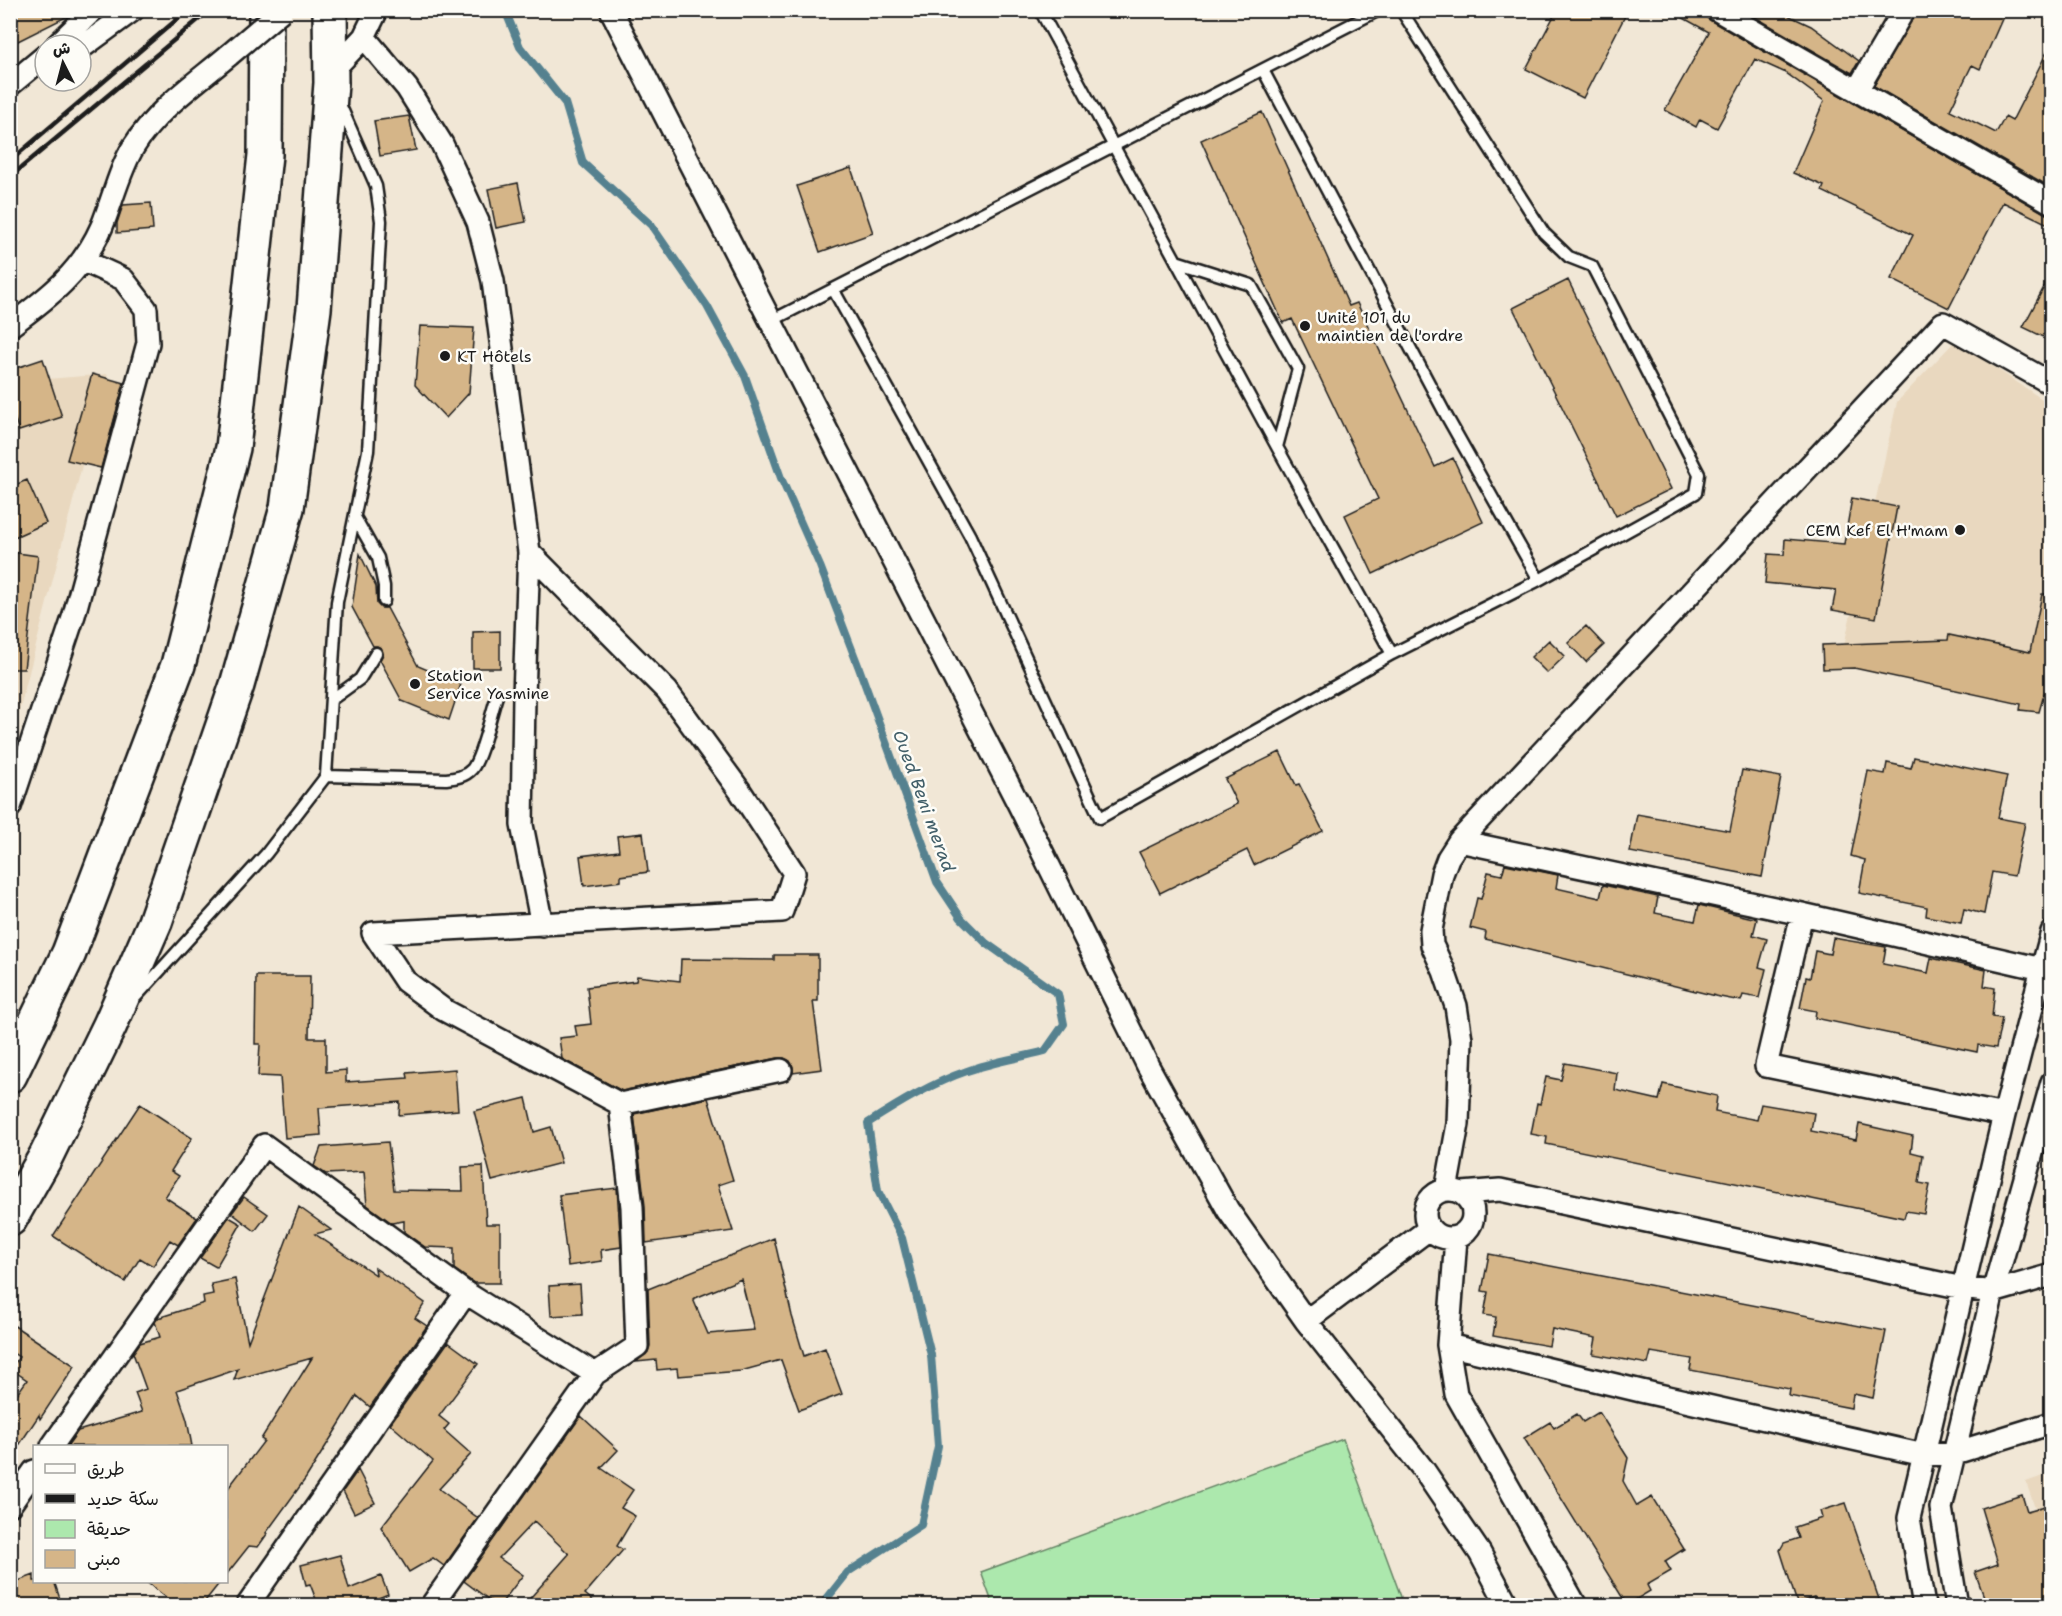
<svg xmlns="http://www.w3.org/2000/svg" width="2062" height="1616" font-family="'Shantell Sans','Playpen Sans Arabic',sans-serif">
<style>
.built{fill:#e9d8bf}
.green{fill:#ace8ad;stroke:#648264;stroke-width:1.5}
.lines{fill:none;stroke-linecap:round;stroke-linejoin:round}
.stream{stroke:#55818f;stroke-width:8}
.building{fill:#d5b588;stroke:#1c1c1c;stroke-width:1.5;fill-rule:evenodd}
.lane-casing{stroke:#1c1c1c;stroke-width:15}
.street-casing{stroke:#1c1c1c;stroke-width:26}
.highway-casing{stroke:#1c1c1c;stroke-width:38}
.lane{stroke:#fdfcf7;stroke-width:10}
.street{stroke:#fdfcf7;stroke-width:21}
.highway{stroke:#fdfcf7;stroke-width:33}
.rail{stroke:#1c1c1c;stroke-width:4.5}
.street-bridge-casing{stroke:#1c1c1c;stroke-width:26;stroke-linecap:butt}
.street-bridge{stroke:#fdfcf7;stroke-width:21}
.poi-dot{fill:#1c1c1c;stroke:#fdfcf7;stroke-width:2}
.labels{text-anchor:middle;stroke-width:5;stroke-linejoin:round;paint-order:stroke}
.poi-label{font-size:16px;fill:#1c1c1c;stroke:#fdfcf7;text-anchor:start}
.water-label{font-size:18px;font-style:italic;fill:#425f69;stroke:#fdfcf7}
</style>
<rect width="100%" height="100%" fill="#f1e7d6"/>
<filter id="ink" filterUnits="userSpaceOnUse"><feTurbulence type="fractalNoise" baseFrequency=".0167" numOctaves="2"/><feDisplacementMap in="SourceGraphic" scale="12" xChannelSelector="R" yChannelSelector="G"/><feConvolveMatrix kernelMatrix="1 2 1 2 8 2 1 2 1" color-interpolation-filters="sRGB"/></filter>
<g filter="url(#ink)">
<!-- built -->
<path class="built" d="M1955 341 2051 405V695L1842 655 1897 402Z
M108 374 97 407 11 743V382Z
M2051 1473V1555L2026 1482Z"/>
<!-- green -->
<path class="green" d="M1343 1439 1404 1605H993L981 1572Z"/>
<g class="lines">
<!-- stream -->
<path class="stream" d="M505 10 520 47 565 103 583 163 651 225 707 306 745 376 781 478 820 566 859 668 937 882 961 918 986 943 1058 994 1064 1024 1045 1051C1019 1058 992 1062 967 1071 932 1083 899 1103 868 1123L878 1191 902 1238 931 1355 938 1446 921 1525 848 1572 821 1606"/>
</g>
<!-- building -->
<path class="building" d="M10 10H74L70 15 10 45Z
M1557 10H1628L1583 98 1526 69Z
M1669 10H1704L1706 17 1711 21 2046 214 2052 216V226L2003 202 1949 308 1891 279 1913 235 1822 191 1824 186 1793 173 1824 101 1786 73 1755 59 1717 128 1700 119 1696 127 1665 110 1709 32Z
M1743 10H1777L1811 26 1859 61 1852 73Z
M1917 10H2006L1980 69 1972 65 1950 110 1996 133 2005 117 2012 121 2052 42V188L1874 86Z
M1262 112 1349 306 1357 303 1435 467 1453 458 1483 522 1373 574 1345 515 1378 499 1292 319 1283 323 1201 140Z
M409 116 416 150 380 156 374 121Z
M851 168 873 233 820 252 797 186Z
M518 183 526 222 496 228 488 189Z
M151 203 153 230 117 233V223L123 205Z
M2052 272V341L2023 327Z
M1568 280 1671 489 1616 516 1513 308Z
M420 326 474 328 469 393 446 418 415 385Z
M43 359 62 417 19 431 10 405V370Z
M92 374 124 383 101 468 67 460Z
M27 480 46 523 10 539V487Z
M1852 498 1897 507 1876 618 1832 610 1836 590 1765 583 1768 554 1784 555 1785 539 1844 544Z
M10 552 38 556 24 669H10Z
M360 554 376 587 377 604 381 608H387L418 666 461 684 449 720 402 701 380 660 383 654 382 649 377 646H373L352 607Z
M2042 594H2052V666L2039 712 2020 710 2021 704 1854 668 1823 669 1822 645 1948 640 1949 635 2030 652Z
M1586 626 1604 645 1586 662 1568 643Z
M500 631V668H473V632Z
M1549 640 1565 656 1547 673 1531 657Z
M1280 752 1296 785 1299 784 1323 831 1254 865 1247 850 1160 893 1139 852 1237 804 1225 779Z
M1914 757 2007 776 1998 818 2025 823 2014 876 1992 872 1984 914 1964 909 1961 923 1926 916 1927 907 1859 893 1865 860 1851 856 1868 771 1885 774 1887 763 1911 768Z
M1742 770 1781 777 1762 877 1630 852 1637 814 1730 831Z
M643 833 648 872 621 876V881L584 886 580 856 619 851 617 836Z
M1505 864 1558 875 1556 888 1600 898 1603 885 1658 897 1655 913 1695 921 1699 905 1757 919 1753 935 1767 939 1759 967 1766 969 1759 998 1743 995 1741 1001 1720 997 1485 939 1486 932 1470 928 1477 898 1481 899 1488 872 1502 875Z
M1833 938 1886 947 1883 964 1928 973 1931 958 1986 970 1984 986 1995 988 1992 1017 2002 1018 1996 1048 1978 1045 1977 1052 1815 1018 1816 1011 1800 1008 1806 977 1810 978 1815 951 1830 954Z
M774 955H818V1001H813L822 1069 793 1073V1067L790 1061 784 1058H778L622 1091 562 1059 559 1038 577 1036 575 1026 591 1024 587 987 636 981 637 976 680 981 681 959 774 960Z
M256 976H310L309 1038H326V1072L346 1070V1082L408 1078 407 1073 455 1069 458 1110 399 1115 400 1102 319 1108 321 1135 285 1138 280 1077 258 1076 260 1044H255Z
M1565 1063 1617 1073 1615 1090 1659 1100 1663 1084 1717 1096 1715 1112 1757 1120 1761 1104 1814 1113 1811 1131 1856 1140 1859 1124 1913 1136 1911 1152 1923 1155 1919 1183 1930 1185 1924 1214 1906 1211 1904 1218 1546 1144 1547 1137 1531 1134 1537 1103 1540 1104 1546 1077 1561 1080Z
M526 1098 534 1132 551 1127 561 1163 492 1181 474 1111Z
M708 1098 733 1180 718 1185 733 1231 646 1243 645 1206 634 1114Z
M140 1104 192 1138 171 1171 179 1176 165 1197 197 1218 178 1245 170 1240 153 1266 140 1258 125 1282 53 1236Z
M388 1142 394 1190 463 1191 462 1167 483 1166 486 1224H500V1283H474L454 1269V1248L425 1247 404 1232V1221L392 1223 367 1205 364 1172 326 1174 314 1166 321 1147Z
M617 1188 621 1247 601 1250 602 1261 568 1266 559 1195Z
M244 1197 268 1214 255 1231 232 1213Z
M299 1207 331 1230 315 1234 376 1275 375 1268 425 1303 415 1318 427 1326 370 1407 357 1396 306 1478 266 1533 267 1534 258 1547 249 1546 226 1575V1491L264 1441 261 1439 312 1358 234 1380 238 1369 177 1390 187 1420 192 1446H67L78 1431 142 1412 135 1393 146 1389 133 1353 140 1343 160 1337 155 1322 158 1318 204 1303 203 1296 213 1294 211 1284 235 1279 248 1342Z
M229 1217 241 1224 216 1267 200 1258Z
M774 1238 792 1316 804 1356 825 1348 842 1394 799 1410 781 1360 741 1371 678 1376 677 1368 657 1370 656 1360 636 1362 648 1352 650 1346 648 1289ZM741 1279 754 1330 708 1334 693 1299Z
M1489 1254 1886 1331 1873 1398 1853 1394 1851 1408 1789 1396 1790 1389 1690 1370 1692 1359 1651 1352 1648 1364 1593 1354 1596 1338 1552 1329 1549 1346 1493 1336 1496 1317 1484 1315 1488 1292 1482 1291Z
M580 1284 582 1314 551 1316 549 1286Z
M10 1323 75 1366 40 1419 39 1415 10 1459V1404L27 1380 11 1369 19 1357 10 1351Z
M448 1342 478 1364 439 1416 449 1424 444 1430 471 1454 439 1489 478 1518 444 1566 433 1558 409 1572 381 1527 433 1461 390 1424Z
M1599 1412 1628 1458 1623 1481 1637 1506 1652 1497 1684 1549 1665 1561 1671 1571 1647 1585 1650 1591 1627 1605 1524 1438 1550 1422 1554 1428 1577 1414 1583 1422Z
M581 1416 618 1450 601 1468 633 1490 621 1508 635 1516 617 1546 623 1550 585 1594 598 1605H524L569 1554 534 1521 499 1558 523 1575 500 1605H496L464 1581Z
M358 1470 375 1503 354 1513 343 1491Z
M2022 1495 2027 1511 2052 1504V1605H1987L1975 1572 1998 1564 1981 1508Z
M1846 1503 1881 1605H1847L1845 1600 1829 1605H1817L1814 1597 1797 1603 1780 1550 1784 1543 1799 1538 1795 1527 1822 1518 1820 1511Z
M340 1555 349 1589 381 1576 388 1594 374 1600 376 1605H311L317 1602 310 1584 306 1585 301 1565Z
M34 1575V1581H54L62 1605H13L10 1598V1584Z
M145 1581H221L202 1605H176Z"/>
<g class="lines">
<defs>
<path id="lane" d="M1040 10 1277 447 1392 654
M1263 70 1447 417 1539 580
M1176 261 1251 285 1298 369 1277 447
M833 289 970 536 1100 818 1392 654 1539 580 1696 493 1699 474 1592 266 1569 257 1544 233 1401 10
M771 321 1379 10
M356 519 378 558 384 586V601
M331 700 360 679 376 653
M326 776 446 779C455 778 465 777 472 769 482 757 491 713 497 696
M136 997 266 854 326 776 337 602 368 451 381 221 376 186 339 102"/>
<path id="street" d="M611 10 1019 805 1148 1066 1228 1210 1306 1321 1423 1469 1480 1553 1508 1606
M1717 10 2052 203
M364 37 407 88 442 144 478 222 493 281 529 552 524 696 522 825 542 925
M57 45 93 10
M81 48 133 10
M331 72 364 37 377 10
M10 85 45 56
M1857 90 1904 10
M10 326C49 297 82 272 102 226 112 202 120 168 134 146 157 109 196 83 229 55
M529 552 667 691 740 791 794 873 782 911 373 933 405 981 444 1010 620 1104 781 1070
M10 807 74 615 148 343 146 309 123 279 84 261
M1459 841 1802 914 2042 969 2052 932
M1802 914 1766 1066 2004 1115
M1425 1214a24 24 0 1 1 48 0a24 24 0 1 1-48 0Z
M1446 1190 1458 1124 1461 1039 1456 1006 1444 971 1432 945 1431 930 1442 874 1448 858 1459 841 1943 323 2052 384
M1462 1193 1500 1190 1963 1288 1993 1292 2052 1275
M1456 1238 1448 1345 1456 1394 1576 1606
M1306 1321 1429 1229
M1448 1345 1641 1391 1924 1455 1955 1453 2052 1423
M52 1446 264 1145 466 1293 595 1374
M10 1505 34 1471
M247 1606 466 1293
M431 1606 595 1374 637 1346 632 1207 620 1104
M1924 1606 1909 1518 2004 1115 2042 969 2052 966
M1957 1606 1941 1508 1993 1292 2052 1082"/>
<path id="highway" d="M10 1075 69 953 178 665 233 448 265 155 266 10
M10 1219 46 1156 110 1025 155 922 237 685 287 508 314 309 331 83 330 10"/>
</defs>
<!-- lane casing -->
<use href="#lane" class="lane-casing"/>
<!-- street casing -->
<use href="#street" class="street-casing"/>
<!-- highway casing -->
<use href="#highway" class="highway-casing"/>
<!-- lane -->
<use href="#lane" class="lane"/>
<!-- street -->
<use href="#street" class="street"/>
<!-- highway -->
<use href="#highway" class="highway"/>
<!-- rail -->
<path class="rail" d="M10 161 188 10
M10 177 210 10"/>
<defs>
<path id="street-bridge" d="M229 55 282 10"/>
</defs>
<!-- street-bridge casing -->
<use href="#street-bridge" class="street-bridge-casing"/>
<!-- street-bridge -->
<use href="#street-bridge" class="street-bridge"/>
</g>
</g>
<!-- markers -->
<g class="poi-dot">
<circle cx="1305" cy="326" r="6"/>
<circle cx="445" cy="356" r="6"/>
<circle cx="1960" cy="530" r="6"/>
<circle cx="415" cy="684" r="6"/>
</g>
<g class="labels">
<!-- poi labels -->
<g class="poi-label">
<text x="1317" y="323">Unité 101 du<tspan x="1317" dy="18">maintien de l'ordre</tspan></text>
<text x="457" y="362">KT Hôtels</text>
<text x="1948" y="536" text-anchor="end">CEM Kef El H'mam</text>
<text x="427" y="681">Station<tspan x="427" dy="18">Service Yasmine</tspan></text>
</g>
<!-- water labels -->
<g class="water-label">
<text transform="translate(924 801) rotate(70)" y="6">Oued Beni merad</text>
</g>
</g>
<!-- margin -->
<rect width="2062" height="1616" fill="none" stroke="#fdfcf7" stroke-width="36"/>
<rect x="18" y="18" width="2026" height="1580" fill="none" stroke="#1c1c1c" stroke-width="2" filter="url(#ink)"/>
<!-- legend -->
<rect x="33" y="1445" width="195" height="138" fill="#fdfcf7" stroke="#a3a29f" stroke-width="1.5"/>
<rect x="45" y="1464" width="30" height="9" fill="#fdfcf7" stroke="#a3a29f" stroke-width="1.5"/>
<text x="87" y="1475" font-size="18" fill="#1c1c1c">طريق</text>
<rect x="45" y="1494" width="30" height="9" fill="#1c1c1c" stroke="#a3a29f" stroke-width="1.5"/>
<text x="87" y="1505" font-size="18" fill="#1c1c1c">سكة حديد</text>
<rect x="45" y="1520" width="30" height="18" fill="#ace8ad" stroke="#a3a29f" stroke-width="1.5"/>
<text x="87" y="1535" font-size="18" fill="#1c1c1c">حديقة</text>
<rect x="45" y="1550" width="30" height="18" fill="#d5b588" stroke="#a3a29f" stroke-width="1.5"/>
<text x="87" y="1565" font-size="18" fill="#1c1c1c">مبنى</text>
<!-- north arrow -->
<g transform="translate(63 63) rotate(354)"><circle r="28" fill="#fdfcf7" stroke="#a3a29f" stroke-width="1.5"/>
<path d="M0-4.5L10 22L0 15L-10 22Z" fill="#1c1c1c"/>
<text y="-9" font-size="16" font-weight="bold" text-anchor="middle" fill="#1c1c1c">ش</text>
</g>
</svg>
